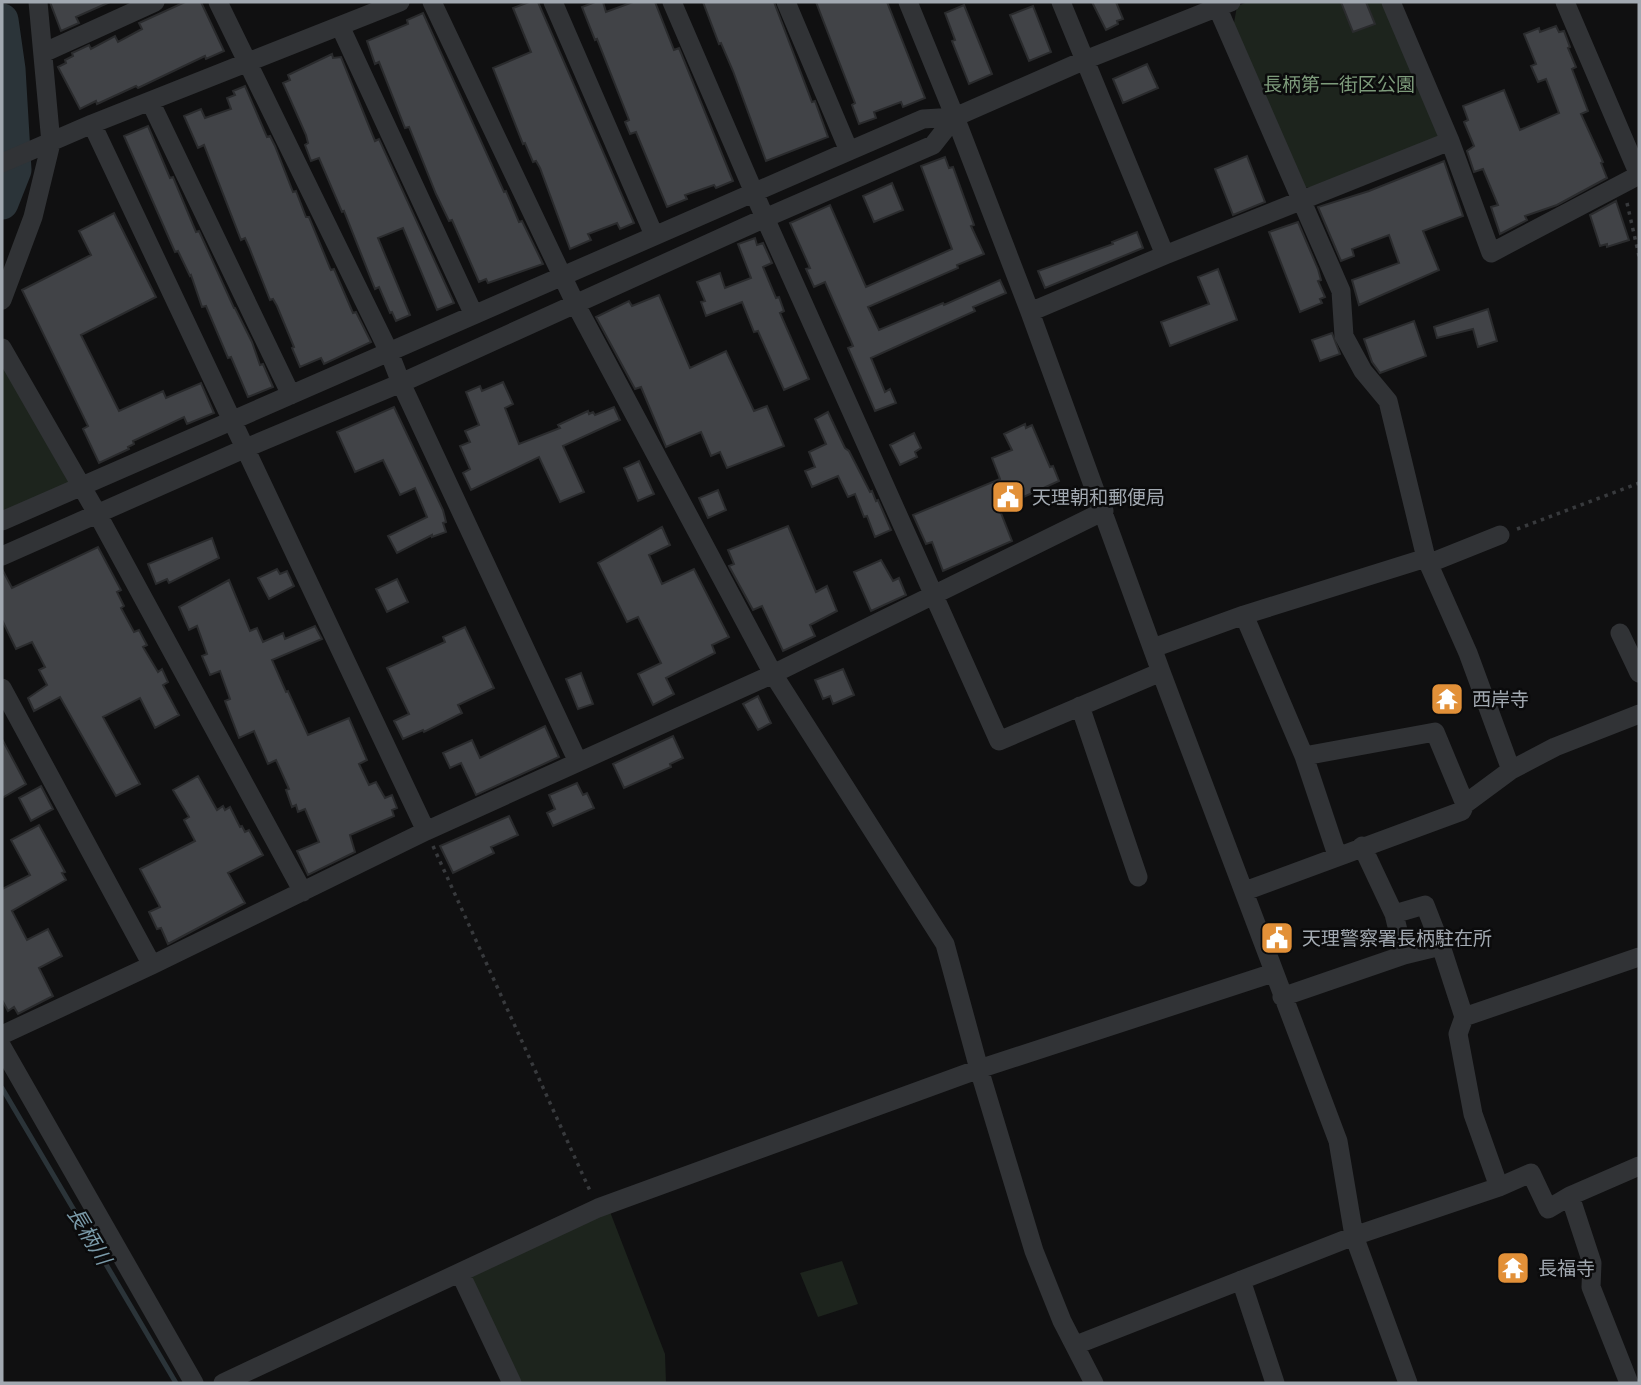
<svg xmlns="http://www.w3.org/2000/svg" width="1641" height="1385" font-family="Rubik,'Noto Sans JP',sans-serif">
<style>
.green{fill:#1d241d}
.lines{fill:none;stroke-linecap:round;stroke-linejoin:round}
.stream{stroke:#2b3439;stroke-width:5}
.river{stroke:#2b3439;stroke-width:33}
.building{fill:#414347;stroke:#2a2b2d;stroke-width:2}
.path{stroke:#383a3d;stroke-width:3.5;stroke-dasharray:3.5 5;stroke-linecap:butt}
.minor{stroke:#313336;stroke-width:19}
.labels{text-anchor:middle;stroke-width:5;stroke-linejoin:round;paint-order:stroke}
.park-label{font-size:19px;fill:#7d9b7b;stroke:#0b0b0c}
.poi-label{font-size:19px;fill:#a2a9b1;stroke:#0b0b0c;text-anchor:start}
.water-label{font-size:21px;font-style:italic;fill:#7b9baa;stroke:#0b0b0c}
</style>
<rect width="100%" height="100%" fill="#101011"/>
<!-- green -->
<path class="green" d="M1248 2H1390L1443 129 1436 138 1316 188 1299 187 1232 34 1237 6Z
M2 359 69 483 2 512Z
M607 1204 665 1354 666 1383H513L460 1273Z
M842 1261 858 1304 818 1317 800 1273Z"/>
<g class="lines">
<!-- stream -->
<path class="stream" d="M2 1088 176 1383"/>
<!-- river -->
<path class="river" d="M2 20 9 69 15 170 2 203"/>
</g>
<!-- building -->
<path class="building" d="M50 2H110L76 17 79 23 61 31Z
M185 2H201L224 51 206 59 205 56 138 88 136 86 97 104 96 101 80 109 58 67 66 63 65 60 73 56 72 53 89 45 91 49 115 36 118 42 142 29 139 23Z
M529 2H538L634 223 620 229 617 223 588 234 591 240 570 249 540 168 536 161 533 162 525 143 523 144 493 68 531 52 513 8Z
M595 2H603L606 12 633 2H655L674 50 679 48 733 181 716 188 714 185 685 195 687 199 667 207 636 132 630 134 625 122 629 120 597 39 595 40 582 7Z
M703 2H774L812 102 815 101 828 137 766 161 733 71 721 43 719 44Z
M816 2H887L925 98 903 107 901 102 874 112 876 118 859 124 852 105 855 103Z
M1092 2H1116L1123 19 1117 21 1118 24 1106 30Z
M1341 2H1366L1375 24 1353 32Z
M964 5 992 74 969 84 952 41 955 40 945 13Z
M1033 6 1051 52 1029 61 1010 15Z
M423 13 504 192 506 191 519 222 522 221 543 264 488 283 486 279 479 282 452 220 449 221 436 194 409 127 405 128 379 62 375 64 367 41 408 24 407 20Z
M1556 26 1559 32 1564 31 1570 47 1568 48 1576 67 1572 69 1588 111 1581 114 1603 162 1601 163 1607 178 1557 205 1525 216 1527 220 1500 234 1491 207 1498 205 1483 169 1474 172 1467 151 1474 146 1464 122 1468 120 1463 106 1504 90 1520 130 1559 113 1546 79 1538 82 1531 66 1536 64 1524 34 1539 28 1540 32Z
M332 54 333 58 341 57 375 141 379 139 454 303 437 310 403 228 378 238 410 315 396 321 392 312 390 313 379 287 375 289 344 211 342 212 319 158 311 161 305 145 308 143 306 135 283 83 290 80 288 75Z
M1147 64 1158 88 1123 103 1113 79Z
M245 86 267 137 270 136 275 146 293 192 296 191 306 217H309L330 268 331 270 334 269 353 313 356 312 371 342 324 364 321 358 300 367 292 348 294 347 277 306 273 299 270 300 249 247 245 238 241 240 204 145 198 148 184 116 201 109 205 118 231 109 227 98 235 95 233 91Z
M148 126 170 178 173 177 196 232 199 231 234 308H235L252 342 260 365 263 364 273 387 248 397 231 357 228 358 206 306 202 307 191 275 190 276 178 251 175 252 124 136Z
M1247 156 1265 202 1233 215 1215 169Z
M945 157 949 168 953 167 974 225 971 226 984 254 957 265 958 268 868 307 879 330 943 303 944 305 1000 280 1006 293 973 307 975 311 871 358 885 392 890 389 896 403 875 411 848 348 853 346 825 282 814 287 806 269 810 268 790 223 830 205 866 287 952 249 921 166Z
M1444 161 1463 216 1423 231 1439 270 1359 305 1352 280 1399 263 1389 235 1352 249 1354 256 1341 261 1318 207 1369 191Z
M892 183 903 210 874 222 863 196Z
M1616 201 1629 240 1607 247V244L1600 246 1590 215Z
M114 213 156 297 81 335 119 411 163 391 166 398 201 383 214 413 187 424 184 417 133 441 134 444 128 447 129 449 99 463 83 429 88 426 22 290 91 255 79 231Z
M1298 222 1318 269 1321 280 1318 281 1325 297 1320 299 1322 303 1300 312 1269 232Z
M1137 232 1143 248 1045 288 1038 271 1113 244 1112 242Z
M755 238 757 245 763 243 772 263 763 267 776 298 779 297 784 311 780 313 809 379 784 390 758 331 754 332 742 302 706 316 701 302 705 301 697 282 720 273 725 288 751 278 738 244Z
M1218 269 1237 320 1170 346 1161 322 1209 304 1198 277Z
M659 295 690 368 726 351 754 411 767 406 784 446 727 468 720 452 711 456 701 432 666 447 641 387 635 389 596 317 629 301 632 306Z
M1488 309 1497 341 1478 347 1473 329 1437 338 1434 327Z
M1414 321 1426 356 1380 373 1372 362 1364 339Z
M1332 333 1340 354 1320 361 1312 340Z
M503 382 513 404 505 408 519 444 560 428 558 425 588 411 589 414 593 412 595 415 614 407 620 420 563 446 584 492 560 502 539 457 471 490 463 473 470 469 460 446 470 442 465 431 479 425 466 392 480 386 482 391Z
M394 407 443 510 446 522 443 523 446 532 432 537V535L397 553 388 536 427 517 415 488 400 495 383 460 355 472 337 432Z
M828 412 845 448 849 451 870 492 872 491 876 501 878 500 891 530 875 537 867 516 864 517 855 494 848 497 838 476 812 487 805 471 815 467 809 452 826 444 815 419Z
M1025 424 1026 428 1032 425 1050 467 1053 466 1059 481 999 508 1012 541 943 571 932 542 926 544 913 515 1000 479 992 458 1012 450 1004 434Z
M914 433 921 448 915 452 917 457 900 465 890 445Z
M639 461 654 494 638 501 624 468Z
M718 490 726 510 708 518 699 498Z
M788 526 816 592 827 586 837 611 810 625 815 636 783 651 762 606 753 610 730 568 729 566 734 564 728 550Z
M662 527 670 545 649 555 662 584 694 569 729 637 712 645 715 653 666 678 674 694 653 705 638 674 661 663 638 617 627 622 598 563Z
M212 538 219 558 169 583 167 579 156 584 148 564Z
M98 547 121 590 117 592 124 606 121 608 134 632 139 630 147 645 143 647 158 672 162 669 168 682 163 685 179 715 155 728 140 698 103 717 140 784 116 796 60 697 34 711 28 698 47 685 39 670 45 667 32 642 16 649 2 620V569L12 588Z
M881 560 893 581 899 578 906 595 871 611 854 572Z
M277 569 280 574 287 571 294 586 269 599 258 578Z
M397 579 408 602 387 612 376 589Z
M229 580 250 631 257 628 263 642 283 633 285 639 315 626 322 639 272 660 286 692 288 691 308 735 349 718 367 760 359 764 369 785 376 782 385 798 392 795 397 808 392 810 394 816 350 835 355 852 308 875 297 851 319 842 305 809 298 812 296 805 292 807 286 790 289 789 276 760 268 764 254 731 239 738 225 701 230 699 220 671 210 675 202 656 207 654 197 626 189 630 179 607Z
M465 627 494 688 458 705 462 713 424 732 423 730 403 739 394 721 409 714 387 668 445 642 443 637Z
M843 669 854 695 833 704 830 696 823 699 815 680Z
M581 673 593 704 578 709 566 679Z
M758 696 771 723 758 730 743 704Z
M545 726 559 757 476 795 461 763 450 768 443 753 472 740 480 758Z
M673 736 683 758 670 764 671 767 624 788 613 764Z
M2 739 26 784 2 798Z
M198 776 217 810 223 806 225 810 230 807 240 827 242 826 245 832 249 830 263 855 228 873 245 903 168 944 161 928 157 929 149 912 160 907 140 869 195 841 184 820 189 817 173 790Z
M577 783 583 795 587 793 594 808 553 826 547 813 555 809 549 795Z
M41 786 53 809 31 821 19 798Z
M509 816 518 835 491 847 494 853 453 873 440 846Z
M39 825 65 872 62 873 66 880 12 911 27 940 48 929 62 956 39 968 53 996 18 1014 14 1007 8 1011 2 1000V889L30 875 11 840Z"/>
<g class="lines">
<!-- path -->
<path class="path" d="M1627 203 1639 256
M1517 529 1639 483
M433 846 591 1193"/>
<!-- minor -->
<path class="minor" d="M218 2 389 352 401 383 578 762
M432 2 576 305 773 674 945 944 979 1069 1034 1251 1062 1321 1094 1383
M553 2 654 235
M672 2 765 218 999 741 1161 672
M786 2 849 151
M908 2 955 117 1030 312 1161 672 1338 1141 1354 1236 1408 1383
M1061 2 1165 255
M1215 2 1341 291 1344 336 1363 371 1388 401 1426 558 1468 653 1511 770 1465 804 1462 811 1245 891
M1391 2 1450 141 1491 253 1639 175
M1565 2 1639 175
M340 26 474 315
M43 53 155 2
M150 101 291 395
M92 124 426 831
M2 163 92 124 400 2
M2 300 33 217 51 143 38 2
M1030 312 1165 255 1450 141
M2 348 98 515 303 892
M2 521 849 151 923 119 955 117 1085 60 1231 2
M2 556 246 448 401 383 765 218 933 145 955 117
M1430 563 1500 535
M1244 615 1304 756 1337 855
M1620 633 1639 673
M1153 648 1244 615 1426 558
M2 688 152 965
M1080 706 1138 877
M1304 756 1435 732 1465 804
M1511 770 1555 747 1639 714
M1394 914 1404 955
M1441 946 1464 1017 1458 1034 1473 1114 1499 1187 1531 1173 1548 1209 1570 1196 1592 1263 1591 1287 1629 1383
M1282 997 1404 955 1441 946 1425 905 1394 914 1362 846
M1464 1017 1639 957
M2 1035 152 965 426 831 773 674 1104 511
M2 1047 194 1383
M1570 1196 1639 1166
M460 1273 512 1383
M1241 1280 1275 1383
M1076 1345 1354 1236 1499 1187
M223 1383 598 1208 979 1069 1273 973"/>
</g>
<!-- icons -->
<defs>
<symbol id="civic-square" viewBox="-11 -11 22 22"><rect x="-9" y="-9" width="18" height="18" rx="4" fill="#e29038" stroke="#0b0b0c"/><path d="M-.6-6.5H3V-4.5H.6V-3L4-1V1h2V6H-6V1h2V-1L-.6-3ZM-1.2 2.5V6h2.4V2.5Z" fill="#fff"/></symbol>
<symbol id="temple-square" viewBox="-11 -11 22 22"><rect x="-9" y="-9" width="18" height="18" rx="4" fill="#e29038" stroke="#0b0b0c"/><path d="M0-6L5-2H3V0L6.5 2.5H4V6H1.5V3h-3V6H-4V2.5H-6.5L-3 0V-2H-5Z" fill="#fff"/></symbol>
</defs>
<g fill-rule="evenodd">
<use href="#civic-square" x="989" y="478" width="38" height="38"/>
<use href="#temple-square" x="1428" y="680" width="38" height="38"/>
<use href="#civic-square" x="1258" y="919" width="38" height="38"/>
<use href="#temple-square" x="1494" y="1249" width="38" height="38"/>
</g>
<g class="labels">
<!-- park labels -->
<g class="park-label">
<text x="1339" y="91">長柄第一街区公園</text>
</g>
<!-- poi labels -->
<g class="poi-label">
<text x="1032" y="504">天理朝和郵便局</text>
<text x="1472" y="706">西岸寺</text>
<text x="1302" y="945">天理警察署長柄駐在所</text>
<text x="1538" y="1275">長福寺</text>
</g>
<!-- water labels -->
<g class="water-label">
<text transform="translate(89 1236) rotate(59)" y="7">長柄川</text>
</g>
</g>
<!-- border -->
<rect width="1641" height="1385" fill="none" stroke="#a2a9b1" stroke-width="7"/>
</svg>
